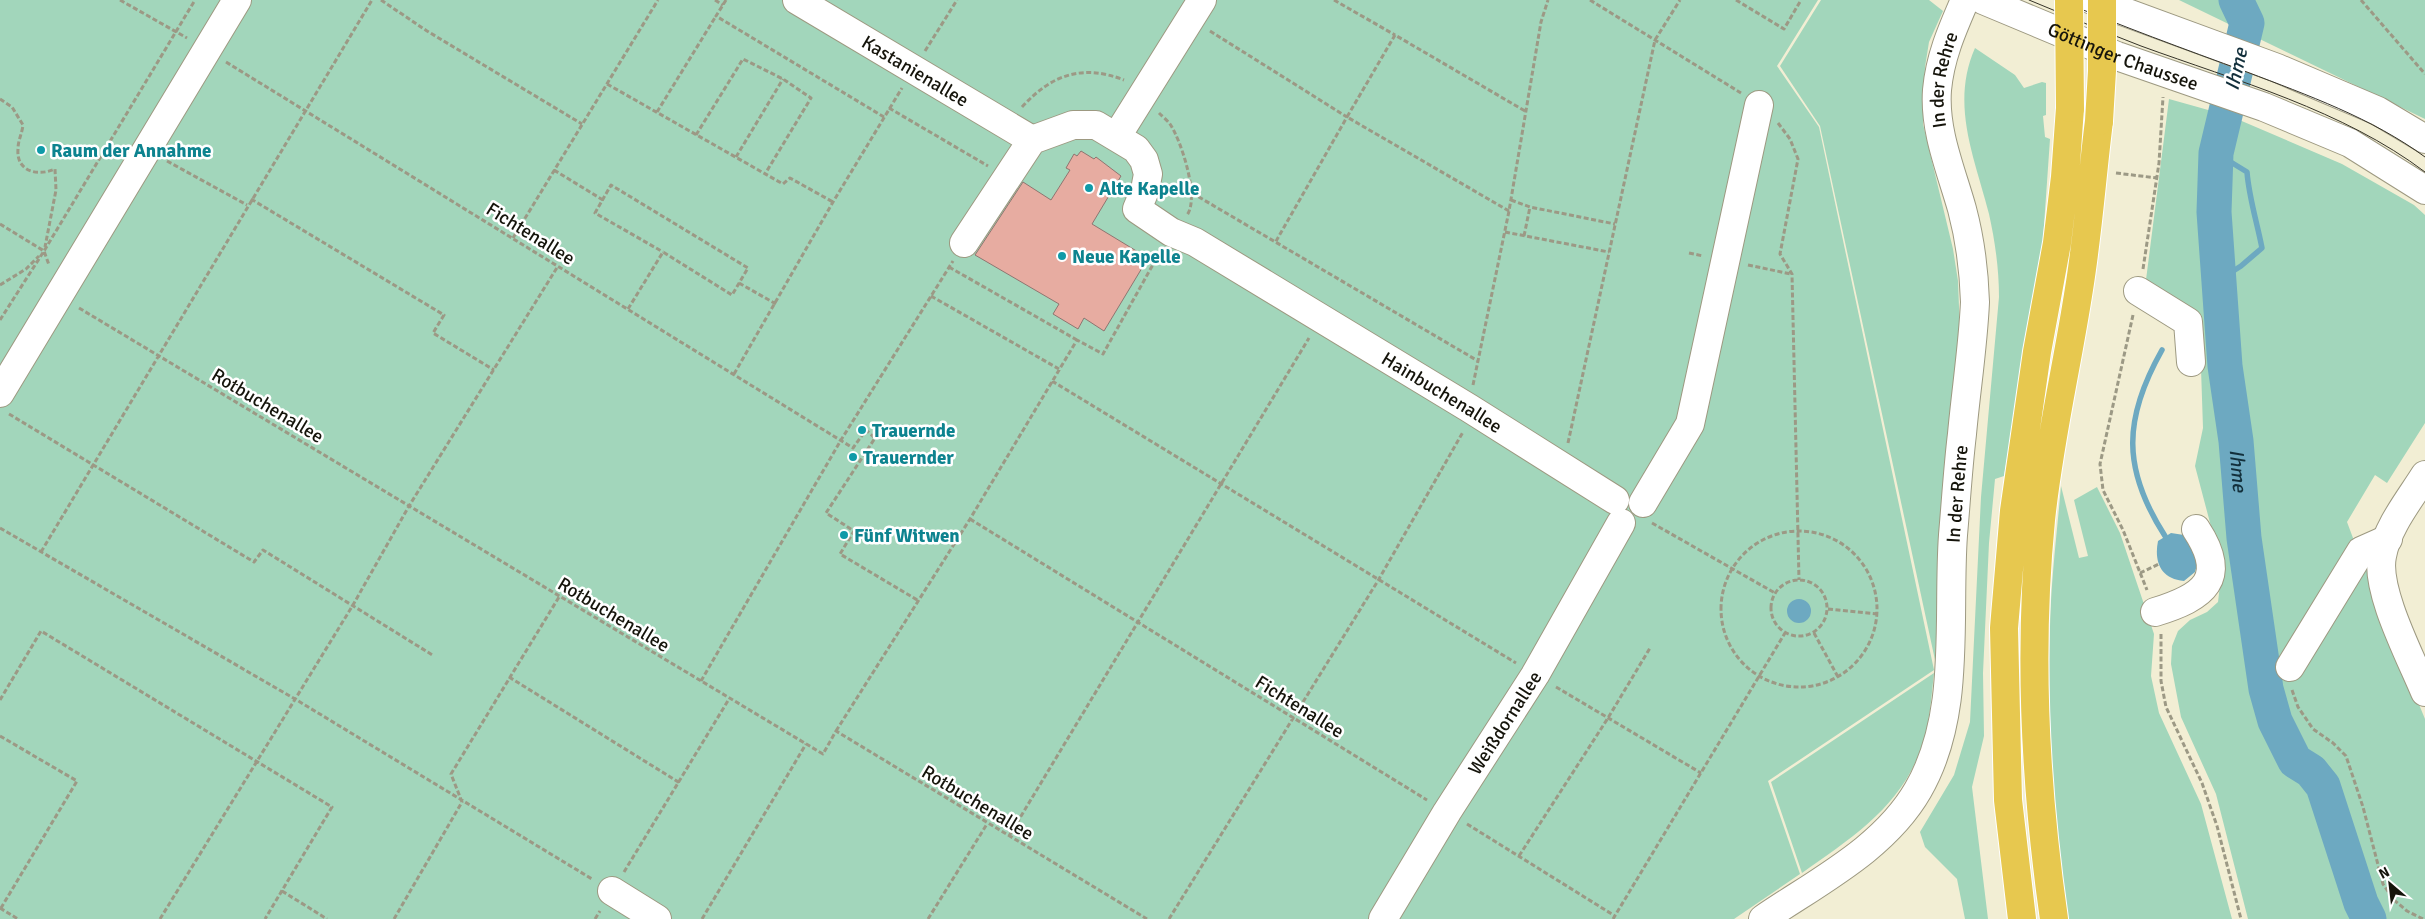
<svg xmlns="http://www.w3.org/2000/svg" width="2425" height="919" font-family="Signika,sans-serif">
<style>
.green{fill:#a2d6bb}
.water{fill:#6da9c1}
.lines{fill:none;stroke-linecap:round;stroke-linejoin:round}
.stream{stroke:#6da9c1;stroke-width:5.5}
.river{stroke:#6da9c1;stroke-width:35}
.building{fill:#e7aca1;stroke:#8f7570}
.minor-casing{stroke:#9d9981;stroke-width:30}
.highway-casing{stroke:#fff;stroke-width:30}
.path{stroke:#9c9985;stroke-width:3;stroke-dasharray:5 2.5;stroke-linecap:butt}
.minor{stroke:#fff;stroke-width:28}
.highway{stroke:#e7c84f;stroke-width:28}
.tram{stroke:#353328;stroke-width:1}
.highway-bridge-casing{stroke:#fff;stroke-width:30;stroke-linecap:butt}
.highway-bridge{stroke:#e7c84f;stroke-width:28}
.culture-dot{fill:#0f9aa8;stroke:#fff;stroke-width:2}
.labels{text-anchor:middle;stroke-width:5;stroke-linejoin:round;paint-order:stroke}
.street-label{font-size:19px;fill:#15140b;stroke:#fff}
.culture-label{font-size:19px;font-weight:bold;fill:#0d838f;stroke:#fff;text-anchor:start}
.water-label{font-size:20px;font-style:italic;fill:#122f3b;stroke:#fff}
</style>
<rect width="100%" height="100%" fill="#f2eed4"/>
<!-- green -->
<path class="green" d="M0 0H1818L1777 66 1819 127 1934 670 1768 781 1800 874 1734 919H0Z
M1821 0H1929L1943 11 1929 42 1925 67 1923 124 1953 249 1958 281 1960 333 1944 468 1935 660 1820 126 1780 66Z
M2179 0H2425V119Z
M1975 48 2015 75 2024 88 2042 82 2046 83V115L2043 116 2045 137 2050 139 2042 254 2004 476 1995 479 1989 543 1983 673 1984 736 1972 787 1988 919H1965L1957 879 1925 847 1920 832 1954 775 1970 722 1981 497 1999 297C1999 269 1995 241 1989 214 1975 158 1950 105 1975 48Z
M2169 99 2219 113 2209 162 2213 267 2221 365 2232 441 2240 538 2251 614 2259 612 2248 537 2243 443 2233 362 2219 211 2220 164 2230 116 2342 164 2414 205 2425 215V423L2387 483 2375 475 2347 522 2356 546 2372 567 2380 610 2425 719V919H2248L2216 794 2181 717 2171 664 2172 646 2178 631 2190 620 2207 612 2218 602 2222 568 2195 466 2203 428 2200 339 2146 280Z
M2061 486 2079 558 2088 556 2074 500 2097 487 2120 533 2154 634 2151 676 2159 713 2201 804 2232 919H2067C2054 823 2047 724 2050 627 2051 580 2057 533 2061 486Z
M1934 673C1932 690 1931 706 1928 722 1914 798 1860 832 1802 873L1771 782Z"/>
<!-- water -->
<path class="water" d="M2171 533 2184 535 2198 561 2195 572 2184 581C2160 579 2154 561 2158 541Z
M1787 611a12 12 0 1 1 24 0a12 12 0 1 1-24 0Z"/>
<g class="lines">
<!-- stream -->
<path class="stream" d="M2216 153 2247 172C2249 198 2257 222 2262 248L2241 266 2219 280
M2162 350C2123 419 2122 469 2165 536"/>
<!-- river -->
<path class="river" id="s1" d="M2236 0 2247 23 2216 153 2214 212 2225 366 2236 441 2244 538 2266 689 2275 721 2295 761 2311 771 2323 786 2361 903 2369 919"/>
</g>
<!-- building -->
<path class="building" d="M1081 151 1094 159 1096 157 1121 176 1118 181 1122 183 1114 196 1110 194 1092 224 1148 258 1104 331 1084 318 1078 329 1053 314 1059 304 975 255 1023 182 1051 200 1070 170 1066 168 1074 154 1077 156Z"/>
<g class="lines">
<defs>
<g id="minor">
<path id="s2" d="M797 0 1032 140"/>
<path id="s3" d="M1983 0 2117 56 2264 107 2350 143 2425 190"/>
<path d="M2092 0 2277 68 2378 111 2425 139"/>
<path d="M1117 136 1202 0"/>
<path id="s4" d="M964 243 1032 140 1073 125H1096L1136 149 1144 160 1148 174 1145 190 1137 209 1171 232 1195 242 1469 408 1615 500"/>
<path d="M2138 291 2188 322 2191 362"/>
<path d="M0 393 237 0"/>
<path d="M2425 475C2410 499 2387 527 2382 556 2375 590 2411 658 2425 692"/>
<path d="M1643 503 1690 424 1759 105"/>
<path d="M2155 612C2204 597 2229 579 2196 529"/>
<path d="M2290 667 2361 551 2388 539"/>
<path d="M612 891 657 919"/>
<path id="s5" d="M1383 919 1447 812 1535 675 1621 523"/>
<path id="s6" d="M1763 919C1817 882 1884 849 1918 790 1962 714 1947 619 1953 535 1956 501 1958 467 1962 434 1966 390 1973 346 1975 302 1974 271 1970 239 1962 209 1951 170 1934 131 1937 90 1940 57 1952 30 1965 0"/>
</g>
<path id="highway" d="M2022 919 2008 800 2004 628 2014 511 2037 352 2057 243 2065 177 2070 108
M2054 919C2035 787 2028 653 2041 520 2049 442 2067 367 2079 289 2088 234 2092 177 2099 121"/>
</defs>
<!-- minor casing -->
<use href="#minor" class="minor-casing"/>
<!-- highway casing -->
<use href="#highway" class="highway-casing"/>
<!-- path -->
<path class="path" d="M120 0 187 38
M381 0 427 31 582 124
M715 0 723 5
M726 0 716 16 884 117
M1334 0 1395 35
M1590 0 1741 93
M1736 0 1784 29 1801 0
M2361 0 2425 74
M1210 31 1347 117 1275 243
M925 51 957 0
M226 62 853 448 866 430 875 438 826 513 854 531 840 554 919 601
M607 84 783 184 790 178 833 202
M0 99 12 107 23 125C22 134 18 140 18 149 16 171 37 177 55 169L56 190 45 247
M1022 107C1052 74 1083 64 1124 80
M889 108 988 166
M657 112 716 16
M1159 113C1162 116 1167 120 1170 124 1181 140 1200 198 1187 215
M1778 123 1790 139 1798 159 1780 254 1792 274 1799 580
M696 135 743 59 783 79 811 98 765 174
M736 157 783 79
M167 161 247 205
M554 170 603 200
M2116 173 2157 178
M1192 193 1478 361
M251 199 444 315 433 333 494 370
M1511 200 1530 207 1615 224
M1509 211 1347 117 1395 35 1525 111
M0 224 44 251 49 265
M1505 232 1609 252
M1524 236 1530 207
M513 238 658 0
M1689 253 1703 256
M1748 265 1791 274
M949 267 1077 340
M2143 269 2159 163 2163 97
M739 283 776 304
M0 285 26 269 39 256
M931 296 1059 369
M79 308 823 754 836 731 1147 919
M628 309 663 252 732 295 748 268 611 185 595 213 663 252
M2133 315 2100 464 2103 490 2123 530 2147 590
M0 320 44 251 195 0
M734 374 833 202 902 88
M1052 381 1516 663
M1473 385 1509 211 1541 22 1548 0
M9 414 254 562 263 550 434 656
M1568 443 1655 40 1680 0
M970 519 1427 800
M1652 523 1775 593
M0 528 295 699 592 879
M1721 609a78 78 0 1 1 156 0a78 78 0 1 1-156 0Z
M41 552 372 0
M2140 573 2159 564
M1771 608a28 28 0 1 1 56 0a28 28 0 1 1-56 0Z
M1828 609 1877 614
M1814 633 1838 677
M2161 634V681L2166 707 2202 783 2217 826 2241 919
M509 677 680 783
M701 681 841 440 953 261
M1556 687 1701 773
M2292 690 2298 707 2313 729 2333 743 2346 756 2363 807 2383 884 2394 900 2407 911 2423 919
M0 700 41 631 332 807 265 919
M836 731 970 519 1077 340 1103 354 1160 252
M0 736 77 781 1 908
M1467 824 1615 916
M1009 836 1309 338
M1519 856 1608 718 1650 648
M624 872 729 699
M282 891 327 919
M0 908 18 919
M160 919 353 605 409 506 558 266
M394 919 462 802 451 774 559 597
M595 919 600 911
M702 919 806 744
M928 919 987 824
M1169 919 1379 579 1463 432
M1613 919 1785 633"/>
<!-- minor -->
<use href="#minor" class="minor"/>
<!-- highway -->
<use href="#highway" class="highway"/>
<!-- tram -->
<path class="tram" d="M2029 0C2066 15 2104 32 2141 46 2237 81 2343 110 2425 172
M2059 0C2121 26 2184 49 2247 72 2307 95 2372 118 2425 157"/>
<defs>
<path id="highway-bridge" d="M2069 0 2070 108
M2099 121 2102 71V0"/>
</defs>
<!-- highway-bridge casing -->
<use href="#highway-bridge" class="highway-bridge-casing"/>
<!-- highway-bridge -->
<use href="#highway-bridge" class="highway-bridge"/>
</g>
<!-- markers -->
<g class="culture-dot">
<circle cx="41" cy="150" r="5"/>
<circle cx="1089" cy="188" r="5"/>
<circle cx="1062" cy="256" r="5"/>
<circle cx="862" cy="430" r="5"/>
<circle cx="853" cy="457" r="5"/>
<circle cx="844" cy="535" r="5"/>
</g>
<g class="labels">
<!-- street labels -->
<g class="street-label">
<text dy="7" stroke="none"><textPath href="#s3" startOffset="151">Göttinger Chaussee</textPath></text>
<text dy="7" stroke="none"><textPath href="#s2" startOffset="138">Kastanienallee</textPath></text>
<text dy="7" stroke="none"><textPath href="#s6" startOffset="925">In der Rehre</textPath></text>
<text transform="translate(531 233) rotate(32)" y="7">Fichtenallee</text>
<text dy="7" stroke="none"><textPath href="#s4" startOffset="658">Hainbuchenallee</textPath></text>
<text transform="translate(268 405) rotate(31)" y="7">Rotbuchenallee</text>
<text dy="7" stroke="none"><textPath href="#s6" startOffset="505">In der Rehre</textPath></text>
<text transform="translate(614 614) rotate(31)" y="7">Rotbuchenallee</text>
<text transform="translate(1300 706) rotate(32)" y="7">Fichtenallee</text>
<text dy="7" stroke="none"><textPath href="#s5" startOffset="231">Weißdornallee</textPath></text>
<text transform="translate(978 802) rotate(31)" y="7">Rotbuchenallee</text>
</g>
<!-- culture labels -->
<g class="culture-label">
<text x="51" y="157">Raum der Annahme</text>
<text x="1099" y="195">Alte Kapelle</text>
<text x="1072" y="263">Neue Kapelle</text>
<text x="872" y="437">Trauernde</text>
<text x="863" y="464">Trauernder</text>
<text x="854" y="542">Fünf Witwen</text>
</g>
<!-- water labels -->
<g class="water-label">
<text transform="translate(2236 69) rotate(-77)" y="7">Ihme</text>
<text dy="7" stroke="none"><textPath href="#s1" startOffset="478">Ihme</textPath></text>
</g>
</g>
<!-- north arrow -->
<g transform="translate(2390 884) rotate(332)" stroke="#ffffff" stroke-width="4" paint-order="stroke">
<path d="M0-4L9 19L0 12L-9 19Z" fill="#15140b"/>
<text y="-8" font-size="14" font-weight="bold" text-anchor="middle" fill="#15140b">N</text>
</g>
</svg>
